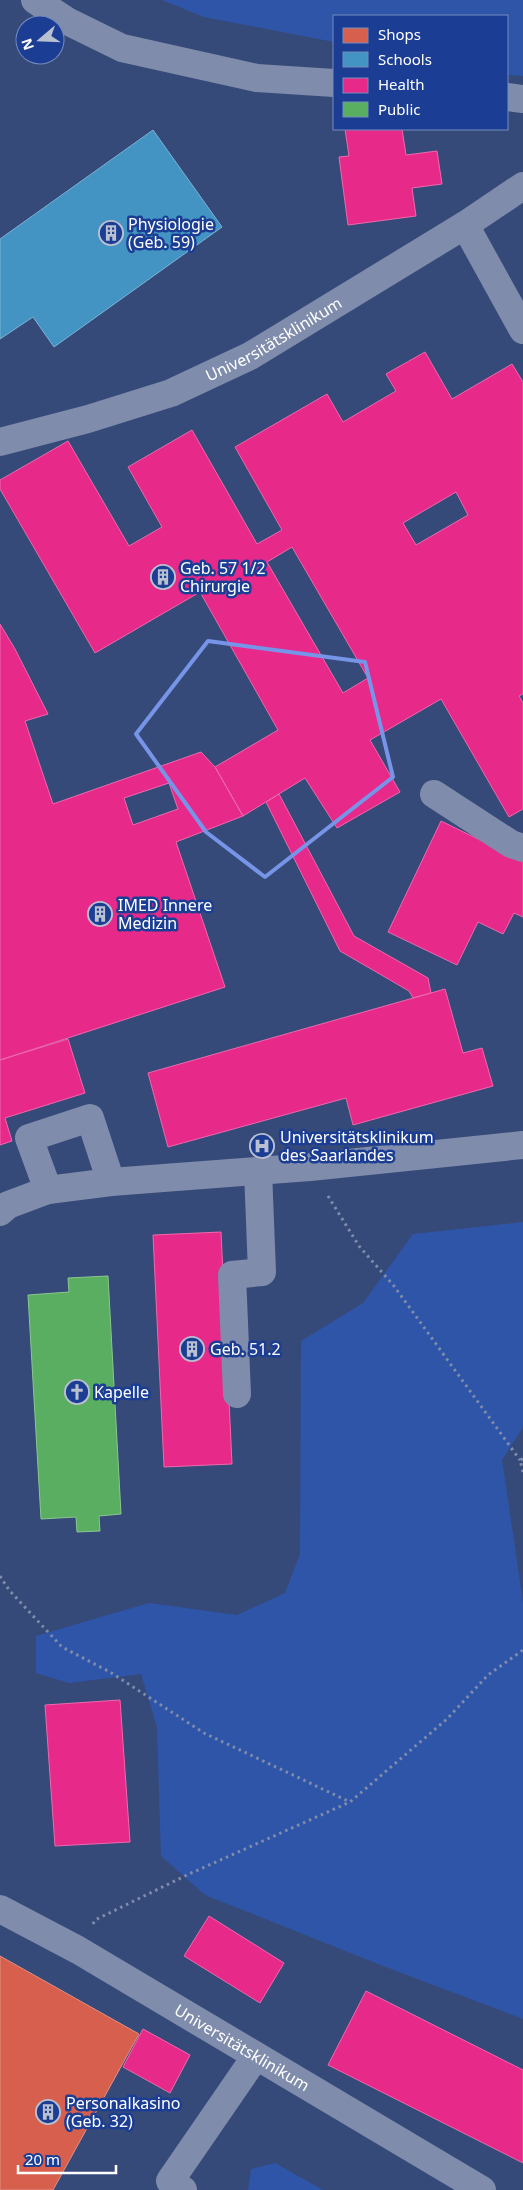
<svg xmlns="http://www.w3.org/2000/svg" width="523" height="2190" font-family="'Noto Sans',sans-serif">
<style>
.green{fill:#2f55a9}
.shops{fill:#d6604d;stroke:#e29082}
.schools{fill:#4393c3;stroke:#7bb3d5}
.health{fill:#e7298a;stroke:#ee69ad;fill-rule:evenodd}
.public{fill:#5aae61;stroke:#8cc690}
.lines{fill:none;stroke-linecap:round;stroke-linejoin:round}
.path{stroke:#7f8cab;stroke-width:3;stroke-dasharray:2.5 4;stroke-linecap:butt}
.minor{stroke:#7f8cab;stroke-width:28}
.marked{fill:none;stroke:#7795e8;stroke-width:4;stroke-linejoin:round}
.labels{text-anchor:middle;stroke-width:5;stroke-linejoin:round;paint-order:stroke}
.poi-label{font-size:16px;fill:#fff;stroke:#1b3e94;text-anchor:start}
.street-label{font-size:16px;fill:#fff;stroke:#1b3e94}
</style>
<rect width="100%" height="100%" fill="#364a79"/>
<!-- green -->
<path class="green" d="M162 0H523V76L507 75V16H334V42L204 17Z
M523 1222V1427L502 1460 523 1602V2019L378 1964 205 1895 161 1856 157 1727 141 1674 69 1683 36 1673V1636L149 1603 237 1615 285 1593 300 1554 301 1341 363 1303 413 1234Z
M275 2163 323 2190H248L251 2169Z"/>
<!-- shops -->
<path class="shops" d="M0 1956 139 2034 53 2190H0Z"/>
<!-- schools -->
<path class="schools" d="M153 130 222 227 54 347 33 317 0 339V239Z"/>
<!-- health -->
<path class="health" d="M345 129H402L406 155 437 151 442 184 412 188 416 216 348 225 339 157 349 156Z
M425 352 452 399 512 364 523 382V694L519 696 523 703V809L509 817 441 699 370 740 400 792 337 828 305 778 243 816 215 767 278 730 200 592 95 653 0 489V480L68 441 129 546 162 527 128 467 192 430 257 544 282 530 235 447 327 394 343 422 396 391 386 374ZM456 492 468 515 416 545 403 523ZM292 547 368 678 343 693 267 562Z
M0 624 15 649 48 714 25 721 53 804 201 752 215 767 243 816 176 842 225 987 0 1060ZM169 783 178 809 133 825 124 798Z
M279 794 354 936 428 978 431 993 413 998 409 991 340 951 266 802Z
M441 821 523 861V917L514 913 503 934 478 922 457 965 388 932Z
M445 989 463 1053 482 1048 493 1086 353 1125 346 1098 168 1147 148 1073Z
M68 1039 85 1093 5 1118 12 1141 0 1145V1060Z
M221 1232 232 1464 164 1467 153 1235Z
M120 1700 130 1842 55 1846 45 1705Z
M209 1916 284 1963 260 2003 184 1956Z
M366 1991 523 2070V2163L328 2065Z
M143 2029 190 2055 170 2093 123 2067Z"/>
<!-- public -->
<path class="public" d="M108 1276 121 1514 99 1516 100 1531 77 1532 76 1517 41 1519 28 1295 69 1292 68 1278Z"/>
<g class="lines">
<!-- path -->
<path class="path" d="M328 1196 359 1246 394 1286 520 1460
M523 1459 520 1460 523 1472
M0 1576 9 1590 62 1647 110 1672 204 1733 350 1802
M93 1924 95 1920 189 1874 350 1802 447 1719 488 1675 523 1650"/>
<!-- minor -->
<g class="minor">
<path d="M35 0 67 21 122 48 257 78 334 83"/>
<path d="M507 97 523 99"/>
<path d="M465 225 523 330"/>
<path id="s1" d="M0 442 88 419 171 393 250 356 465 225 523 186"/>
<path d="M434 794 511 844 523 848"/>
<path d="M48 1190 29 1138 90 1118 111 1182"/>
<path d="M0 1212 8 1205 48 1190 111 1182 310 1167 523 1145"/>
<path d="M237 1394 232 1275 262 1272 258 1171"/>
<path id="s2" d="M0 1909 78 1950 482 2190"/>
<path d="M183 2190 170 2181 256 2056"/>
</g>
</g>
<!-- marked area -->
<path class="marked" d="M208 641 365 662 393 777 265 877 206 832 136 734Z"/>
<!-- icons -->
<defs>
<symbol id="building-ring" viewBox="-11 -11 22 22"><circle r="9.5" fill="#1b3e94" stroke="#b9c0d0" stroke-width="1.5"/><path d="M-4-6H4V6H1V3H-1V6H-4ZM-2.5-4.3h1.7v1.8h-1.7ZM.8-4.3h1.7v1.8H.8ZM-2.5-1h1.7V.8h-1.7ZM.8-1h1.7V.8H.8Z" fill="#b9c0d0"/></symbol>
<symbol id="hospital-ring" viewBox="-11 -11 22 22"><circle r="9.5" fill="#1b3e94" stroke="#b9c0d0" stroke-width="1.5"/><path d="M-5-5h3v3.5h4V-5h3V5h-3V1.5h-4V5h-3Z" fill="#b9c0d0"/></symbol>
<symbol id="church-ring" viewBox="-11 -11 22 22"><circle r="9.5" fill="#1b3e94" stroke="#b9c0d0" stroke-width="1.5"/><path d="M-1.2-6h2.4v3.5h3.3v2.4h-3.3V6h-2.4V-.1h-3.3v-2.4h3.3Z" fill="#b9c0d0"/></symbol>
</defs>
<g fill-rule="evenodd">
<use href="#building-ring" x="97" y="219" width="28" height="28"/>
<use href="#building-ring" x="149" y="563" width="28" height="28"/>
<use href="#building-ring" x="86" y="900" width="28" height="28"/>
<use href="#hospital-ring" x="248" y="1132" width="28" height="28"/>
<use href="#building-ring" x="178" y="1335" width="28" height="28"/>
<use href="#church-ring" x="63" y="1378" width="28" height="28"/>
<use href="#building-ring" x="34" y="2098" width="28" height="28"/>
</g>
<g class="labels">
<!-- poi labels -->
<g class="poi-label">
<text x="128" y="230">Physiologie<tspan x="128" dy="18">(Geb. 59)</tspan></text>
<text x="180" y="574">Geb. 57 1/2<tspan x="180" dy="18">Chirurgie</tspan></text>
<text x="118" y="911">IMED Innere<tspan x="118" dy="18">Medizin</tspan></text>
<text x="280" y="1143">Universitätsklinikum<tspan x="280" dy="18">des Saarlandes</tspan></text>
<text x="210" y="1355">Geb. 51.2</text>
<text x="94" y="1398">Kapelle</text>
<text x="66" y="2109">Personalkasino<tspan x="66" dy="18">(Geb. 32)</tspan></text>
</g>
<!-- street labels -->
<g class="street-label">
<text dy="6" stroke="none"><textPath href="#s1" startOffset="294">Universitätsklinikum</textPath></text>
<text dy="6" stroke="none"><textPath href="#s2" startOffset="279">Universitätsklinikum</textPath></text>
</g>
</g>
<!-- legend -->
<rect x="333" y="15" width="175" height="115" fill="#1b3e94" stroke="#768bbf"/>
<rect x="343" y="28" width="25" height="15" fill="#d6604d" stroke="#768bbf"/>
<text x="378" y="40" font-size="15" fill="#ffffff">Shops</text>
<rect x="343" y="52" width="25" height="15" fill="#4393c3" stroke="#768bbf"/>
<text x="378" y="65" font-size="15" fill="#ffffff">Schools</text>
<rect x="343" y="78" width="25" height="15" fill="#e7298a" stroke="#768bbf"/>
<text x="378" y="90" font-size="15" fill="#ffffff">Health</text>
<rect x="343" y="102" width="25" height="15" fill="#5aae61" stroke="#768bbf"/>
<text x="378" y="115" font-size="15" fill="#ffffff">Public</text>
<!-- north arrow -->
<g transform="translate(40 40) rotate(251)"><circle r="24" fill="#1b3e94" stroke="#768bbf"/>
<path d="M0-4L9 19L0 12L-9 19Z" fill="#b9c0d0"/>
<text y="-8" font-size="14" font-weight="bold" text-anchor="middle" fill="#ffffff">N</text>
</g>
<!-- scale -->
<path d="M18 2165v8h98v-8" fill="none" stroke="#ffffff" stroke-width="2.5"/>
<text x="25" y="2165" font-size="15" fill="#ffffff" stroke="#1b3e94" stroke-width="4" paint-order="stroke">20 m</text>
</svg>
